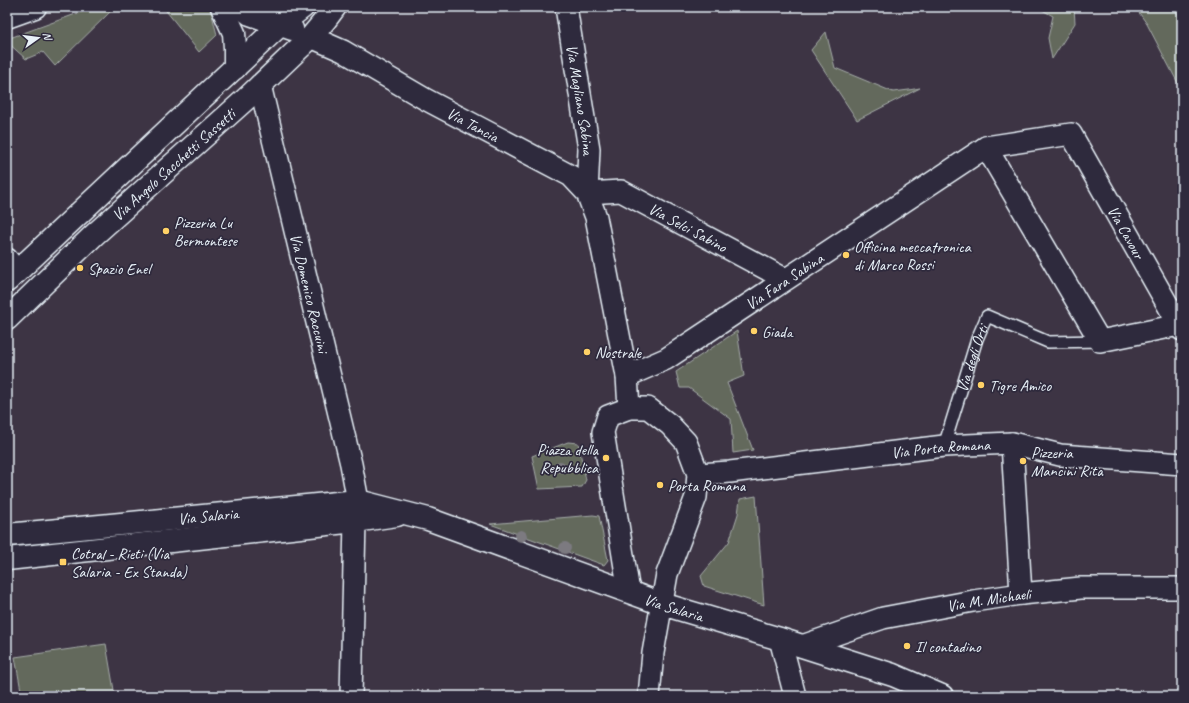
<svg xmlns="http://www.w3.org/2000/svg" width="1189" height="703" font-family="Caveat,sans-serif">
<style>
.green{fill:#64695c;stroke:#a6adaa}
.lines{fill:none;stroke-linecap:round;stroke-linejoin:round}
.service-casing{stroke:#e8f1f8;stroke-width:14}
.minor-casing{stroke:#e8f1f8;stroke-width:24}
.secondary-casing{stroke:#e8f1f8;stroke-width:25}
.service{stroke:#2f2a3d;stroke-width:11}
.minor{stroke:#2f2a3d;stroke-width:21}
.secondary{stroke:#2f2a3d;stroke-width:22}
.tree{fill:#7b7a80}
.poi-dot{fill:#ffd166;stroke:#2f2a3d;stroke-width:1.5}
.labels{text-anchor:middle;stroke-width:3.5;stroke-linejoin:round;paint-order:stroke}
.street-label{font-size:16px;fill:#e8f1f8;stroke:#2f2a3d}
.poi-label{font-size:16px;fill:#e8f1f8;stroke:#2f2a3d;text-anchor:start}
</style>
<rect width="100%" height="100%" fill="#3d3444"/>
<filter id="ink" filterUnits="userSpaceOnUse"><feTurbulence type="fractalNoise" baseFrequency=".025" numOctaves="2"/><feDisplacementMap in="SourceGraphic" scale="8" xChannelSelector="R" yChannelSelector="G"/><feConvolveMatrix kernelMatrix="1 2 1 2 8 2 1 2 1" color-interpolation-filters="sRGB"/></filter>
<g filter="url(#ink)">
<!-- green -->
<path class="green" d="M95 7H111L113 9 55 66 43 52 26 59 7 42V39Z
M163 7H210L217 35 199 52Z
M1037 7H1074L1075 23 1052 59 1048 38 1053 16Z
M1135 7H1174L1182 21V91L1147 24Z
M826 32 835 68 893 92 909 90 920 88 857 120 811 50Z
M737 331 744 376 727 383 753 450 733 453 731 419 689 388H680L676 372Z
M568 442 578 443 586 480 582 487 539 489 532 456Z
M756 496 764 605 704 586 701 576 729 542 738 514 740 499Z
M593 515 599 516 608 560 604 565 490 524Z
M106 644 115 696H22L15 657Z"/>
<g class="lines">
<defs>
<g id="service">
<path id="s1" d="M944 446 977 339 987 316 1048 342 1100 341"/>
</g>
<g id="minor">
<path id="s2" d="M566 7 589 149 587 193 621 191 785 279"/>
<path id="s3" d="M311 37 343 51 425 99 571 176 587 193 596 217 627 376 629 408"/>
<path id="s4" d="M260 85 351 464 358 501"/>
<path d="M986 147 1100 341 1179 325"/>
<path d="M7 259 17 271"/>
<path id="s5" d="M627 376 666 359 986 147 1071 134 1182 330"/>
<path d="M1012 443 1021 594"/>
<path id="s6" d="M698 474 730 472 944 446 1012 443 1060 455 1182 464"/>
<path d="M629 592 603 432 608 416 629 408H648L670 425 686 442 698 474 696 497 667 574 653 653 649 696"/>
<path d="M780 639 795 696"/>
<path id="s7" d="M802 646 883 618 973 601 1021 594 1081 588H1182"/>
<path d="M351 696 355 521"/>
</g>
<g id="secondary">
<path d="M222 7 234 33 235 48V68"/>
<path d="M241 7 250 14 292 29"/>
<path d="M7 17 35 7"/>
<path d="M7 281 280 25 303 7"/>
<path id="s8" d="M7 319 94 235 247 98 311 37 326 19 335 7"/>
<path id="s9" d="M7 535 358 501 428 519 662 604 780 639 893 675 942 696"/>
<path d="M7 559 355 521 397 515"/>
</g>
</defs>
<!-- service casing -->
<use href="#service" class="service-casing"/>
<!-- minor casing -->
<use href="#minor" class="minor-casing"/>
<!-- secondary casing -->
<use href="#secondary" class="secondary-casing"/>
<!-- service -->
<use href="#service" class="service"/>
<!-- minor -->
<use href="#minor" class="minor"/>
<!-- secondary -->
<use href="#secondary" class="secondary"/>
</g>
<!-- trees -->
<g class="tree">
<circle cx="560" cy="467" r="6"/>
<circle cx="521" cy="536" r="6"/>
<circle cx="565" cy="548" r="6"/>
</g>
</g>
<!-- markers -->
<g class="poi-dot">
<circle cx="166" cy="231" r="4"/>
<circle cx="846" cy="255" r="4"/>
<circle cx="80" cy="268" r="4"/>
<circle cx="754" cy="331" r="4"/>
<circle cx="587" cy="352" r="4"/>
<circle cx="981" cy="385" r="4"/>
<circle cx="606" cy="458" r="4"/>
<circle cx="1023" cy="461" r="4"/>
<circle cx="660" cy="485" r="4"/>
<rect x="59" y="558" width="8" height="8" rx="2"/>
<circle cx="907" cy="646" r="4"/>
</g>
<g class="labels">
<!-- street labels -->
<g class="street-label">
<text dy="6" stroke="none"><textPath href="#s2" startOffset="94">Via Magliano Sabina</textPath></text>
<text dy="6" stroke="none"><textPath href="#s3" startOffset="184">Via Tancia</textPath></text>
<text dy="6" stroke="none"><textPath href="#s8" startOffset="227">Via Angelo Sacchetti Sassetti</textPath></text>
<text dy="6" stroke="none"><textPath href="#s2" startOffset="298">Via Selci Sabino</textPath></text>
<text dy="6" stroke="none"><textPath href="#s5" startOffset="625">Via Cavour</textPath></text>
<text dy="6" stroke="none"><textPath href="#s5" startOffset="184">Via Fara Sabina</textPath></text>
<text dy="6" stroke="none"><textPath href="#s4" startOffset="214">Via Domenico Raccuini</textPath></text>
<text dy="6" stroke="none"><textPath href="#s1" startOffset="92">Via degli Orti</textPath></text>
<text dy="6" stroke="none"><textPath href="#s6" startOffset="244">Via Porta Romana</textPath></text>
<text dy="6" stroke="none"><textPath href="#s9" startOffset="202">Via Salaria</textPath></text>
<text dy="6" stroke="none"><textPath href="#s7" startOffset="193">Via M. Michaeli</textPath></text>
<text dy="6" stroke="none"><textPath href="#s9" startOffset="686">Via Salaria</textPath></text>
</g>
<!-- poi labels -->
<g class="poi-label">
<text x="174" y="228">Pizzeria Lu<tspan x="174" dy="18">Bermontese</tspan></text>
<text x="854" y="252">Officina meccatronica<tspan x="854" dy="18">di Marco Rossi</tspan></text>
<text x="88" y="274">Spazio Enel</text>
<text x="762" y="337">Giada</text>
<text x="595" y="358">Nostrale</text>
<text x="989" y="391">Tigre Amico</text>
<text x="598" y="455" text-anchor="end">Piazza della<tspan x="598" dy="18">Repubblica</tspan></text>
<text x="1031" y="458">Pizzeria<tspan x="1031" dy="18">Mancini Rita</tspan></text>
<text x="668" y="491">Porta Romana</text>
<text x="71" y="559">Cotral - Rieti (Via<tspan x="71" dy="18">Salaria - Ex Standa)</tspan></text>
<text x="915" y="652">Il contadino</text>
</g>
</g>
<!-- margin -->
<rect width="1189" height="703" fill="none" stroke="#2f2a3d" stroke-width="24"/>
<rect x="12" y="12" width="1165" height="679" fill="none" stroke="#e8f1f8" stroke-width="1.5" filter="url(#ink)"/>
<!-- north arrow -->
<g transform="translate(38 38) rotate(76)" stroke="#2f2a3d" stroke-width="3" paint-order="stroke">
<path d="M0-3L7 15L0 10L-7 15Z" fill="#e8f1f8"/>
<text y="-6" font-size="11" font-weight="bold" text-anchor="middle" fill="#e8f1f8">N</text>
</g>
</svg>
